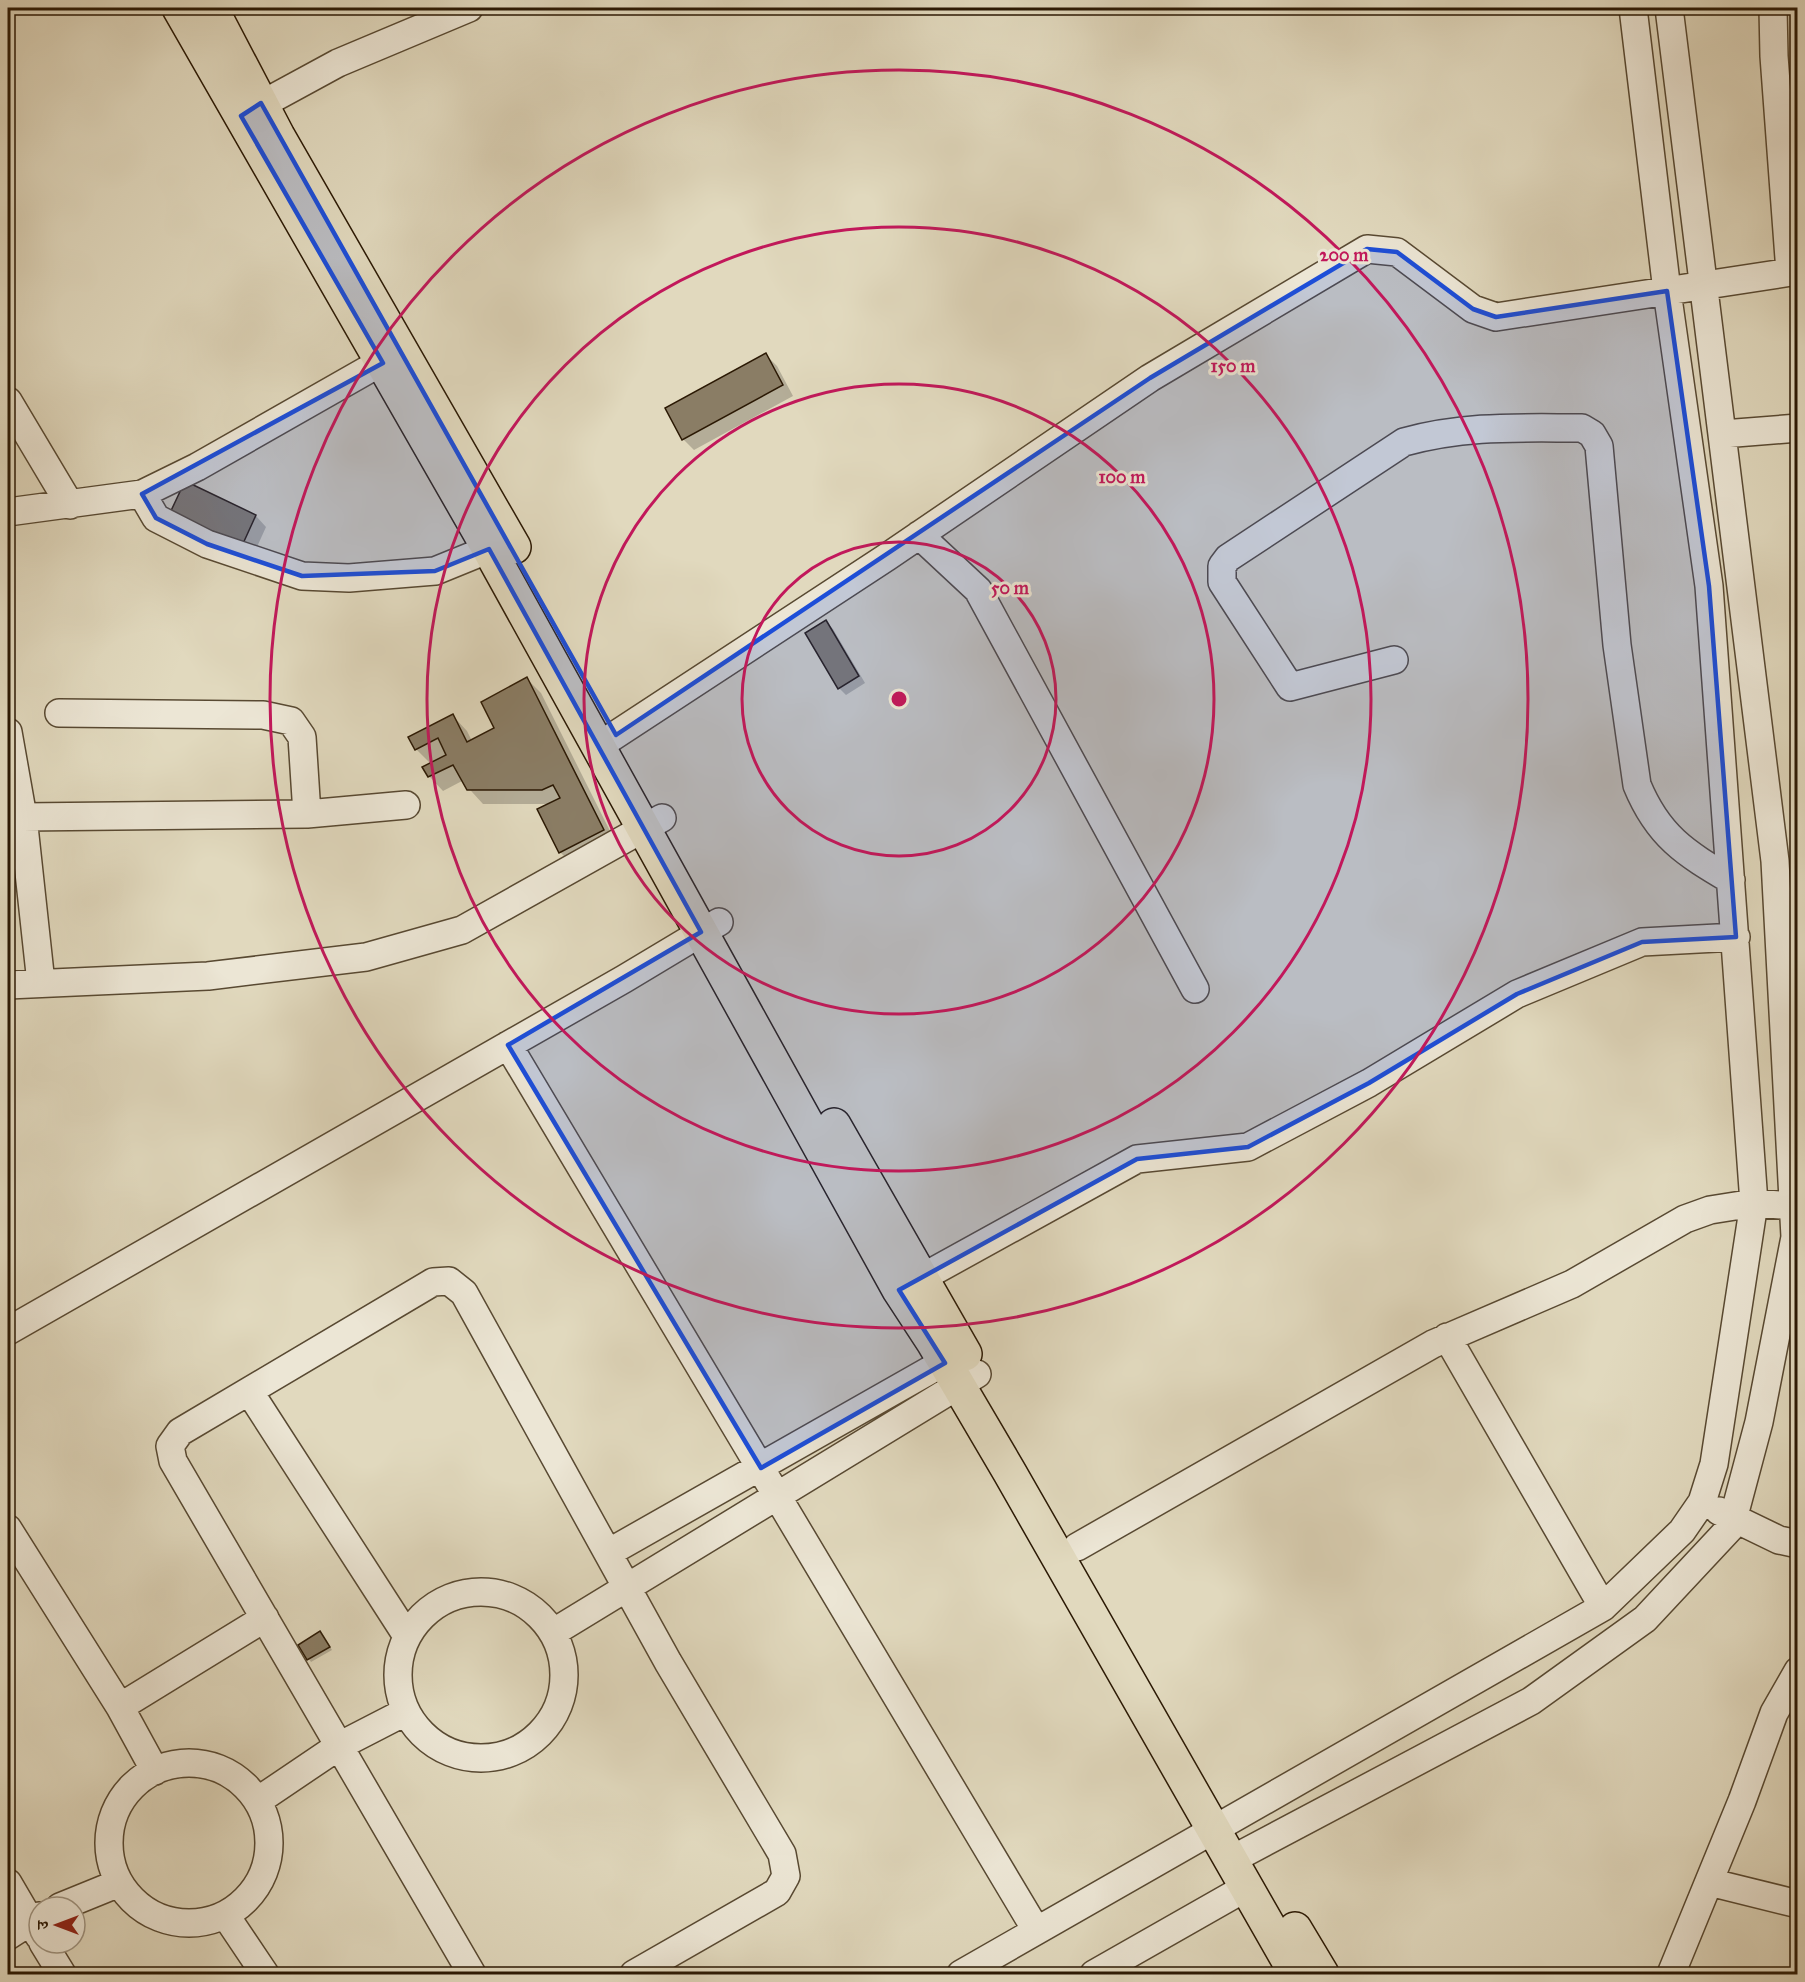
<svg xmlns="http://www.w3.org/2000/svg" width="1805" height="1982" font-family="'IM FELL Great Primer','Noto Serif Devanagari',serif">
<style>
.shadow{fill:#0003}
.building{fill:#8a7d65;stroke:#2b1904;stroke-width:1.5}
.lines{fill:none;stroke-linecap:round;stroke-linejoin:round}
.minor-casing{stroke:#584932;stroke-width:30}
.highway-casing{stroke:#2b1904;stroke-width:36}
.minor{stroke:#ece6d5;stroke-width:27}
.highway{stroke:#e1d9be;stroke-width:33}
.marked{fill:#1d4ed8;fill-opacity:0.2;stroke:#1d4ed8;stroke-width:4.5;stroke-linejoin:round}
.ring{fill:none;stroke:#c2185b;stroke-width:3}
.centre{fill:#c2185b;stroke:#ece6d5;stroke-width:3}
.ring-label{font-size:18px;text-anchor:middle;font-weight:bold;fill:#c2185b;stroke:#ece6d5;stroke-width:6;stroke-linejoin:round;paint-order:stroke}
</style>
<rect width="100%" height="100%" fill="#e1d9be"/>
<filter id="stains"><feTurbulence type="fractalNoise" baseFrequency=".00333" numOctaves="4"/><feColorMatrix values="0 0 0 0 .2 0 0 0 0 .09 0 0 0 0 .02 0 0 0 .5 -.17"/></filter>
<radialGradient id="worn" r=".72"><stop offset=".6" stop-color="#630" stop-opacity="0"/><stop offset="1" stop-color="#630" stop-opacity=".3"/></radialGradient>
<!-- shadow -->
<path class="shadow" d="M766 355 777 366 793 396 694 450 683 439Z
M185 483 256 516 266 527 252 558Z
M826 622 833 629 865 683 846 695 839 688Z
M527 679 541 693 617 845 575 867 560 852 549 804H483L462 781 443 791 429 776 431 764 416 749 453 716 467 731 472 741 496 728Z
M323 1636 332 1650 311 1662 300 1645Z"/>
<!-- building -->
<path class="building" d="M766 353 783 385 682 440 665 408Z
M185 481 256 515 241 548 169 515Z
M826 620 859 676 838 689 805 633Z
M527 677 604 830 559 853 537 809 560 798 553 785 542 790H467L453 765 428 777 422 767 446 755 438 738 415 750 408 737 453 714 467 742 494 728 481 702Z
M320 1631 330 1647 307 1660 298 1645Z"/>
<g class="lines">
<defs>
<path id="minor" d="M1773 8 1774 56 1790 272
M244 114 338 63 469 8
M8 401 70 505
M1723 434 1798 428
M142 494 156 518 207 544 302 576 349 578 435 571 489 549 506 537
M8 512 142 494 197 467 399 352
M919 535 978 590 1195 989
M1394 660 1290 687 1222 582V566L1228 558 1404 442C1466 425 1519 428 1582 428L1592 434 1599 446 1617 645 1637 785C1658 836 1685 853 1731 880
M59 713 263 715 291 721 302 737 307 814
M8 732 23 817 41 983
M597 747 887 557 1150 378 1367 249 1397 252 1473 309 1496 317 1798 271
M23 817 307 814 406 805
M8 985 208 976 366 957 462 930 662 818
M508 1045 1036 1930
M905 1287 1137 1159 1248 1147 1369 1083 1517 994 1642 942 1736 937
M8 1331 624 979 719 922
M1447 1337 1603 1607
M249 1391 407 1636
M1719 1511 1779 1540 1798 1544
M8 1529 120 1707 155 1771
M1077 1547 1433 1344 1572 1284 1685 1219 1710 1210 1754 1203 1794 1206
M608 1553 962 1352
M398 1675a83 83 0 1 1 166 0a83 83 0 1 1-166 0Z
M554 1632 977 1374
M120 1707 265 1618
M109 1843a80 80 0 1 1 160 0a80 80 0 1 1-160 0Z
M259 1800 339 1746 405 1712
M1231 1860 1531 1701 1645 1619 1731 1527 1759 1422 1795 1237 1775 861 1669 8
M1709 1882 1798 1904
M8 1883 39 1936
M60 1907 119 1883
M226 1916 265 1974
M8 1936 39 1916
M43 1943 62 1974
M472 1974 173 1461 170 1446 180 1432 433 1282 449 1281 464 1293 668 1662 782 1854 786 1876 777 1892 634 1974
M961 1974 1603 1607 1682 1531 1702 1502 1714 1464 1754 1203 1709 586 1667 291 1633 8
M1094 1974 1247 1887
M1671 1974 1742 1801 1774 1713 1798 1671"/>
<path id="highway" d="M179 8 489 549 899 1290 933 1342 1010 1473 1296 1974
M211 8 278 136 514 547
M834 1125 965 1354
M1295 1929 1322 1974"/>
</defs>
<!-- minor casing -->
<use href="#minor" class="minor-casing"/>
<!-- highway casing -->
<use href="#highway" class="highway-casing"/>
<!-- minor -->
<use href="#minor" class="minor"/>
<!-- highway -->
<use href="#highway" class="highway"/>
</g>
<!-- marked area -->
<path class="marked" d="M261 103 616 735 1150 378 1367 249 1397 252 1473 309 1496 317 1667 291 1709 586 1736 937 1642 942 1517 994 1369 1083 1248 1147 1137 1159 899 1290 945 1363 761 1468 508 1045 701 932 489 549 435 571 302 576 207 544 156 518 142 494 383 363 241 116Z"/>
<!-- distance rings -->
<g class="ring">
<circle cx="899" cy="699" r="157"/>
<circle cx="899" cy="699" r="315"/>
<circle cx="899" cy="699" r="472"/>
<circle cx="899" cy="699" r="629"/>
</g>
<circle cx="899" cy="699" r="9" class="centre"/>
<g class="ring-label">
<text x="1344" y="261">200 m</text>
<text x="1233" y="372">150 m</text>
<text x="1122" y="483">100 m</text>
<text x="1010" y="594">50 m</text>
</g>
<!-- margin -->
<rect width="1805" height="1982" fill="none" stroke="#e1d9be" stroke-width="30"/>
<rect x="9" y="9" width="1787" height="1964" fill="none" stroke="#2b1904" stroke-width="3"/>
<rect x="15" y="15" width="1775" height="1952" fill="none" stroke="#2b1904" stroke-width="1.5"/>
<!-- north arrow -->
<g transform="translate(57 1925) rotate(270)"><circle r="28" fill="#ece6d5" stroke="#9f9481" stroke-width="1.5"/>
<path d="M0-4.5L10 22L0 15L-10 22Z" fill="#8f2418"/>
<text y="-9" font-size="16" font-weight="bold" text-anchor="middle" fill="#2b1904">उ</text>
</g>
<rect width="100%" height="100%" filter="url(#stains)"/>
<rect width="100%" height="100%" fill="url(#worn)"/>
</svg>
